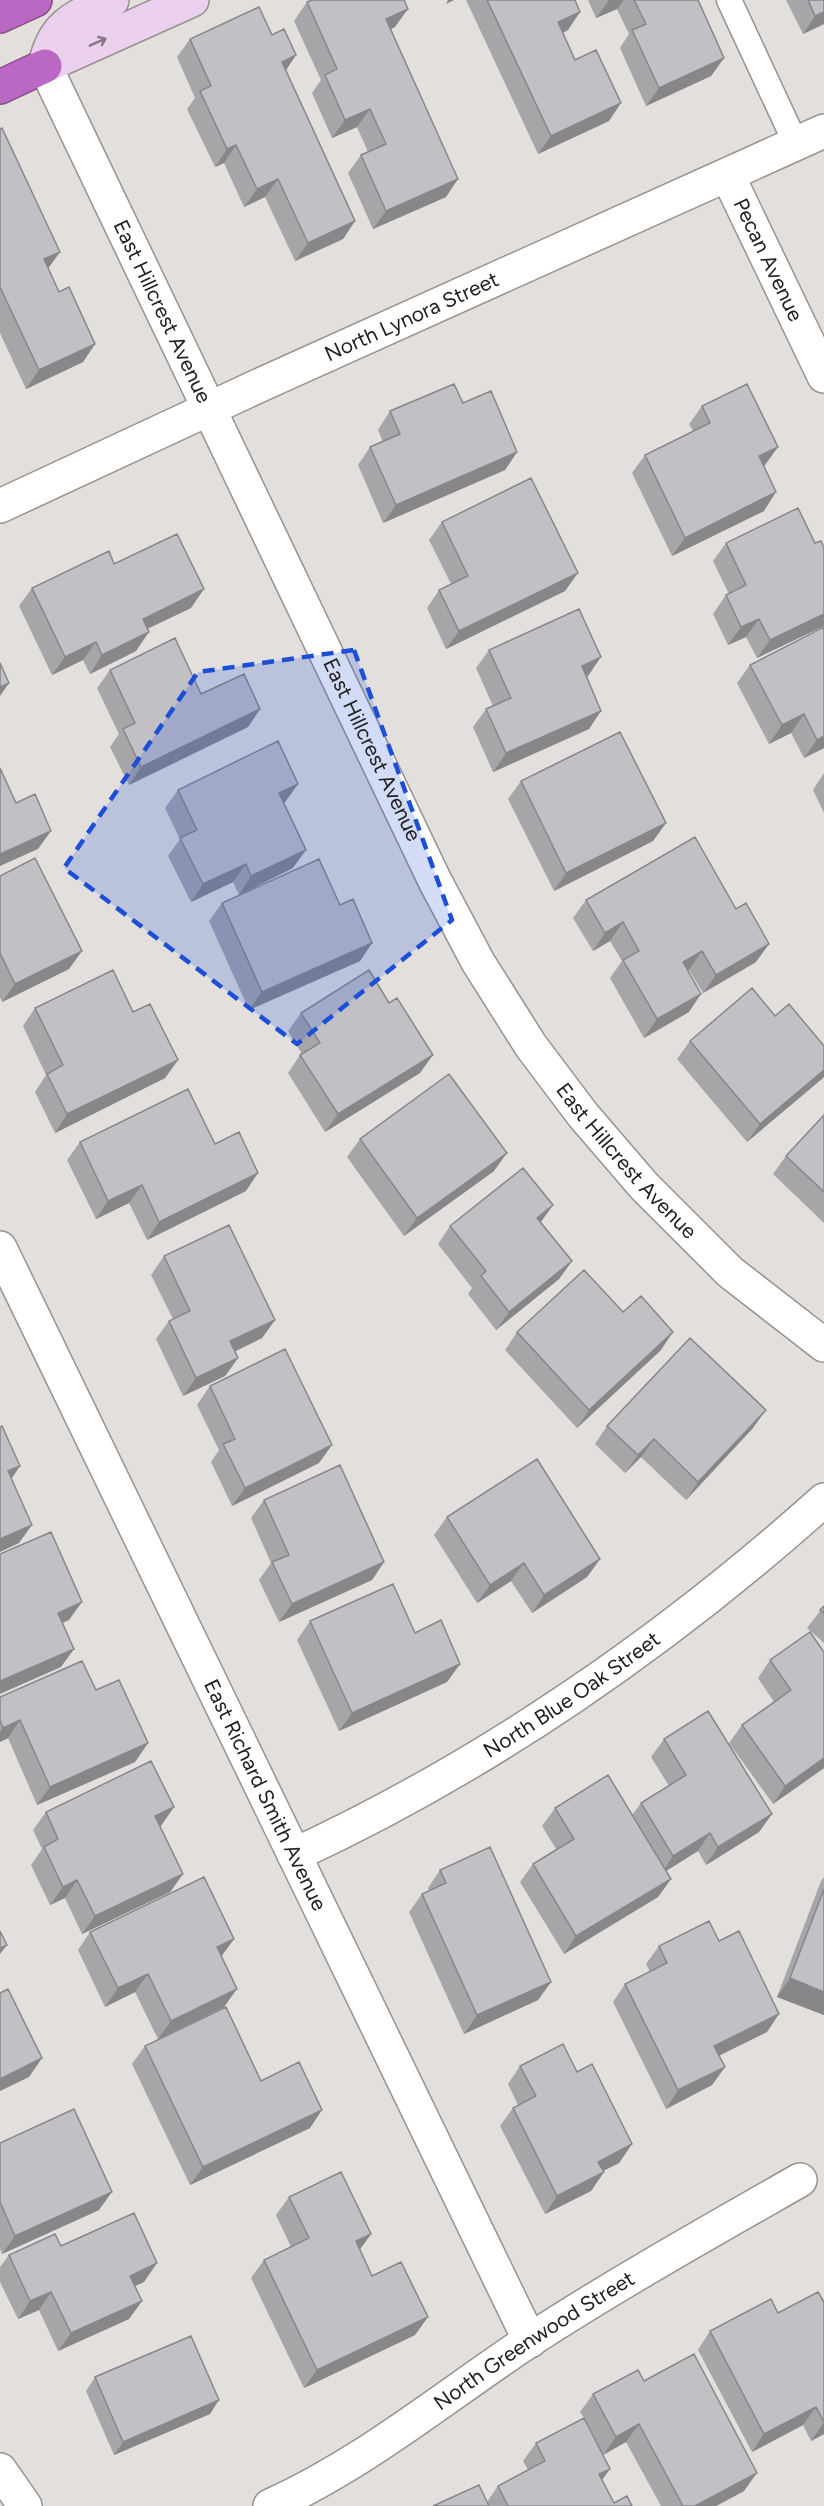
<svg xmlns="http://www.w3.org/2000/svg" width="824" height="2506" font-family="Figtree,sans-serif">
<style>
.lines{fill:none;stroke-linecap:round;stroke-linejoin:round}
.lane-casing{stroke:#96928f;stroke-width:27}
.street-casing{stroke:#96928f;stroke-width:36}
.secondary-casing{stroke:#96928f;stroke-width:36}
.highway-casing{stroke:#864e8b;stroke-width:36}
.lane{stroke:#fff;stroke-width:24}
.street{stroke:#fff;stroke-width:33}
.secondary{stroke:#ebd1ed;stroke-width:33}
.highway{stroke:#bb67c4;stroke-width:33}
.wall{fill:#a6a6a9}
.shaded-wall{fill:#87878a}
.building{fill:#c1c1c5;stroke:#87878a;stroke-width:1.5}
.oneway{stroke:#877986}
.marked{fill:#1d4ed8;fill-opacity:0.2;stroke:#1d4ed8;stroke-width:4.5;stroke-dasharray:12 8;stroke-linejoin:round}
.labels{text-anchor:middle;stroke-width:6;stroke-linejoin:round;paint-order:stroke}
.street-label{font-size:21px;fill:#232120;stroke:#e3dfdc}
</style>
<rect width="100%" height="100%" fill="#e3dfdc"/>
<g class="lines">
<defs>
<path id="lane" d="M729 0 796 144"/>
<g id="street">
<path id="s1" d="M45 66 435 881 478 962 531 1046 583 1115 644 1186 730 1272 824 1345"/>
<path id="s2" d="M728 176 824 376"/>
<path id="s3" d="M0 506 258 386 824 131"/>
<path id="s4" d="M0 1248 530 2341"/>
<path id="s5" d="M294 1855C486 1766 667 1641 824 1500"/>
<path d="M0 2470 25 2506"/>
<path id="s6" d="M270 2506C365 2463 444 2397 530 2340 618 2283 709 2232 800 2180"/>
</g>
<path id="secondary" d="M45 66 192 0
M45 66C53 24 75 17 112 0"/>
<path id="highway" d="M0 16 35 0
M0 87 45 66"/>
</defs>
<!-- lane casing -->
<use href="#lane" class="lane-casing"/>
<!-- street casing -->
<use href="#street" class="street-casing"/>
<!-- secondary casing -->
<use href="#secondary" class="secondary-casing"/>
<!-- highway casing -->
<use href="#highway" class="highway-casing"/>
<!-- lane -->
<use href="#lane" class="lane"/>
<!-- street -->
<use href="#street" class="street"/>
<!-- secondary -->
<use href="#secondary" class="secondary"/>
<!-- highway -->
<use href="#highway" class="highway"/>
</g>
<!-- wall -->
<path class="wall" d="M466 0H575L568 30 563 33 575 60 609 121 538 154Z
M588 0H698L724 58 711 76 646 106 620 48 629 34 617 9 596 18Z
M786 0H824V24L803 34Z
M307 2 395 27 391 29 446 197 373 229 348 173 361 155 368 152 357 127 332 138 312 93 321 80 294 21Z
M272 35 296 55 286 70 355 221 343 239 295 261 265 197 244 207 224 163 215 167 187 109 195 98 177 57 190 39Z
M0 129 48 268 59 292 95 344 83 362 26 389 0 333Z
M463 403 517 452 505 470 383 523 358 465 370 447 383 442 378 430 390 411Z
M702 406 765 465 763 466 764 511 672 556 632 473 645 455 693 431 689 424Z
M442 522 565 591 446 649 427 608 439 590 451 584 429 540Z
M726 543H815L824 626 757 658 746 637 728 645 713 614 726 595 729 594 713 561Z
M114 564 191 608 147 629 136 651 90 674 83 660 52 675 19 606 32 588Z
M824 627V748L804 758 791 733 769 744 737 683 750 665Z
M489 650 588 676 586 677 589 729 493 772 473 727 486 709 493 706 476 668Z
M110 670 201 694 260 709 248 727 129 785 110 747 119 734 97 688Z
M824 773V813L813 790Z
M521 781 666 823 653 841 554 891 508 799Z
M298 784 285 802 283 803 293 868 239 895 233 882 191 902 168 856 180 839 165 808 178 790Z
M0 876 69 969 2 1002 0 997Z
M586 900 756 962 703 993 689 970H688L689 1012 644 1038 610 978 622 961 610 941 593 951 573 918Z
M222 903 340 905 372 943 360 961 249 1010 209 921Z
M389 1003 420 1073 325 1132 288 1073 300 1055 302 1054 288 1031 301 1013Z
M35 1008 133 1012 178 1060 165 1078 55 1133 35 1092 46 1075 23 1026Z
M690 1041 823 1078 747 1142 677 1059Z
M824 1115V1223L773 1174 786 1156Z
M360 1139 494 1171 404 1236 347 1157Z
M80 1142 215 1144 246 1191 147 1240 129 1203 96 1219 67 1160Z
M553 1205 541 1222 572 1261 559 1279 496 1330 468 1294 472 1288 438 1244 450 1226Z
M164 1256 275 1320 262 1338 235 1351 238 1358 225 1376 183 1396 156 1339 169 1321 173 1319 151 1275Z
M623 1312 661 1350 577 1428 505 1350 517 1332Z
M210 1386 319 1463 232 1506 211 1462 219 1450 197 1405Z
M607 1426 753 1428 686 1500 641 1457 625 1473 595 1444Z
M264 1500 384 1562 372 1580 279 1622 259 1580 271 1563 251 1518Z
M447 1517 600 1559 587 1577 532 1613 511 1581 477 1603 434 1535Z
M824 1606V1643L807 1628Z
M310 1621 415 1633 460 1664 447 1682 339 1731 297 1640Z
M810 1632 824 1768 773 1804 729 1743 742 1725 774 1702 758 1678 770 1660Z
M96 1690 148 1743 135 1762 37 1805 8 1738 0 1742V1697Z
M664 1739 772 1814 759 1832 706 1865 698 1851 666 1871 671 1879 658 1897 564 1954 520 1882 533 1864 556 1849 542 1826 555 1808 632 1815 641 1803 669 1786 651 1757Z
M174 1807 160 1826 183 1874 170 1892 82 1934 65 1898 50 1905 31 1865 42 1849 33 1830 46 1812Z
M440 1870 551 1982 538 2000 464 2034 409 1912 422 1894 429 1891 428 1888Z
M824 1877V2015L777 1997 821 1881Z
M90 1932 234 1939 221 1956 224 2007 158 2039 135 1992 105 2007 78 1950Z
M659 1946 767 2032 719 2056 725 2067 712 2085 666 2109 613 2002 625 1984 650 1972 646 1964Z
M145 2046 261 2081 310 2128 190 2185 132 2064Z
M520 2066 577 2072 632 2144 619 2163 603 2171 604 2172 591 2191 545 2214 500 2126 513 2108 518 2105 508 2084Z
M0 2143 99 2210 2 2254 0 2249Z
M289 2197 371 2234 360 2249 372 2276 415 2335 304 2388 251 2278 264 2260 291 2247 276 2215Z
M61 2246 144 2282 135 2286 142 2301 129 2319 58 2351 39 2310 18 2319 0 2282V2267L9 2255Z
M818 2292 824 2434 811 2441 803 2425 752 2452 698 2350 710 2331 778 2313Z
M95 2377 210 2414 114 2455 86 2391Z
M644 2381 744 2491 716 2506H661L626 2442 603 2455 585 2420 602 2480 614 2503 632 2506H433L487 2502 498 2486 528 2470 523 2461 536 2443 584 2418 580 2412 593 2394Z"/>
<!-- shaded-wall -->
<path class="shaded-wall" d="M448 0H454L446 4Z
M609 0H624L617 9 596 18Z
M408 9 395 27 374 38 386 19Z
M580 12 568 30 545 41 558 22Z
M824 12V24L803 34 815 16Z
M296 55 284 73 282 62Z
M724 58 711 76 646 106 659 88Z
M621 103 609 121 538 154 551 136Z
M370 109 357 127 332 138 345 120Z
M236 145 224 163 215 167 227 149Z
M278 179 265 197 244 207 257 189Z
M458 179 446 197 373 229 386 211Z
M355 221 343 239 295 261 308 243Z
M60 252 47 270 44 259Z
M95 344 83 362 26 389 39 370Z
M778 447 765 465 746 474 759 456Z
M517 452 505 470 383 523 396 505Z
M776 492 764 511 672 556 685 538Z
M578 573 565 591 446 649 459 631Z
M204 589 191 608 130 637 143 619Z
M824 614V626L757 658 770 640Z
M759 619 746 637 728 645 741 627Z
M149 632 136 651 90 674 102 655Z
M96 642 83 660 52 675 65 657Z
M601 657 588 676 569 685 582 666Z
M9 683 0 696V687Z
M260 709 248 727 129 785 141 767Z
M601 711 589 729 493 772 506 753Z
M804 714 791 733 769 744 782 725Z
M824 736V748L804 758 817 740Z
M298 784 285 802 266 811 279 793Z
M666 823 653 841 554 891 566 873Z
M51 831 38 849 0 866V854Z
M306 850 293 868 239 895 251 876Z
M246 864 233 882 191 902 203 884Z
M623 922 610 941 593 951 605 933Z
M372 943 360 961 249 1010 262 992Z
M769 944 756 962 703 993 716 975Z
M82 951 69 969 2 1002 15 984Z
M702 951 689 970 670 980 683 962Z
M701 994 689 1012 644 1038 657 1019Z
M433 1055 420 1073 325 1132 338 1114Z
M178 1060 165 1078 55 1133 67 1114Z
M824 1070V1077L823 1078 747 1142 760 1124Z
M507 1153 494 1171 404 1236 417 1218Z
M258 1173 246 1191 147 1240 159 1222Z
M142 1185 129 1203 96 1219 108 1201Z
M553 1205 540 1223 537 1218Z
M572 1261 559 1279 496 1330 509 1312Z
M275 1320 262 1338 218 1360 230 1341Z
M673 1332 661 1350 577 1428 589 1410Z
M238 1358 225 1376 183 1396 196 1378Z
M766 1410 753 1428 686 1500 698 1482Z
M654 1439 641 1457 625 1473 638 1455Z
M332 1445 319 1463 232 1506 245 1488Z
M20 1466 8 1484V1471Z
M32 1525 19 1543 0 1552V1539Z
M600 1559 587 1577 532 1613 544 1595Z
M384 1562 372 1580 279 1622 292 1604Z
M524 1563 511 1581 477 1603 490 1585Z
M82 1602 69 1620 45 1631 58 1613Z
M74 1649 61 1667 0 1694V1681Z
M460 1664 447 1682 339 1731 352 1713Z
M20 1720 8 1738 0 1742V1732L3 1728Z
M148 1743 135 1762 37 1805 50 1787Z
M824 1758V1768L773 1804 785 1786Z
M174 1807 161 1826 142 1834 155 1816Z
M772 1814 759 1832 706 1865 718 1847Z
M710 1833 698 1851 661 1874 673 1856Z
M183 1874 170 1892 82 1934 95 1916Z
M671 1879 658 1897 564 1954 576 1936Z
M77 1880 65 1898 50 1905 63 1887Z
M234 1939 221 1957 217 1947Z
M7 1945 0 1954V1948Z
M148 1974 135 1992 105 2007 118 1988Z
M790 1978 824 1992V2015L777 1997Z
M551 1982 538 2000 464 2034 477 2015Z
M237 1989 224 2007 158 2039 171 2021Z
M779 2014 767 2032 701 2064 714 2046Z
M42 2058 29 2077 0 2091V2079Z
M725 2067 712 2085 666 2109 678 2090Z
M322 2110 310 2128 190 2185 203 2167Z
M632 2144 619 2163 585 2180 598 2162Z
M604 2172 591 2191 545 2214 557 2196Z
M112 2192 99 2210 2 2254 15 2236Z
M371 2234 358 2252 356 2241Z
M157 2263 144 2282 117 2294 130 2276Z
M51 2292 39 2310 18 2319 30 2301Z
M142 2301 129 2319 58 2351 71 2333Z
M428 2317 415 2335 304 2388 317 2370Z
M219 2400 210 2414 114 2455 123 2442Z
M816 2407 803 2425 752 2452 764 2434Z
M824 2422V2434L811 2441Z
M639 2424 626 2442 603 2455 616 2437Z
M610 2469 597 2487 599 2474Z
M757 2473 744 2491 716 2506H695Z"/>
<!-- building -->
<path class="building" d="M312 0H404L408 9 386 19 458 179 386 211 361 155 386 144 370 109 345 120 325 75 337 69 307 2Z
M487 0H575L580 12 558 22 575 60 596 50 621 103 551 136Z
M634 0H698L724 58 659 88 632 30 646 24Z
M808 0H824V12L815 16Z
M259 7 272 35 284 29 296 55 282 62 355 221 308 243 278 179 257 189 236 145 227 149 200 91 211 86 190 39Z
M2 128 60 252 44 259 59 292 69 287 95 344 39 370 0 287V129Z
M454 384 463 403 491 391 517 452 396 505 370 447 400 434 390 411Z
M747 384 778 447 759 456 776 492 685 538 645 455 710 423 702 406Z
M531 478 578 573 459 631 439 590 468 576 442 522Z
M798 508 815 543 821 541 824 548V614L770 640 759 619 741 627 726 595 746 585 726 543Z
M177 534 204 589 143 619 149 632 102 655 96 642 65 657 32 588 109 551 114 564Z
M579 609 601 657 582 666 601 711 506 753 486 709 511 698 489 650Z
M824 627V736L817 740 804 714 782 725 750 665Z
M175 638 201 694 244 674 260 709 141 767 123 729 135 723 110 670Z
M0 663 9 683 0 687Z
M620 732 666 823 566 873 521 781Z
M278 741 298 784 279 793 306 850 251 876 246 864 203 884 180 838 197 830 178 790Z
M0 768 16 803 35 794 51 831 0 854Z
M695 837 736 909 746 903 769 944 716 975 702 951 683 962 701 994 657 1019 623 960 639 951 623 922 605 933 586 900Z
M35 858 82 951 15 984 0 953V876Z
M319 859 340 905 353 899 372 943 262 992 222 903Z
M113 970 133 1012 150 1004 178 1060 67 1114 47 1074 63 1065 35 1008Z
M369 970 389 1003 397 998 433 1055 338 1114 300 1055 320 1043 301 1013Z
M752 988 775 1016 789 1004 824 1046V1070L760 1124 690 1041Z
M449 1074 507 1153 417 1218 360 1139Z
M188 1089 215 1144 239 1132 258 1173 159 1222 142 1185 108 1201 80 1142Z
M824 1115V1192L786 1156Z
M523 1168 553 1205 537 1218 572 1261 509 1312 481 1276 486 1271 450 1226Z
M229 1225 275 1320 230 1341 238 1358 196 1378 169 1321 190 1311 164 1256Z
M584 1270 623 1312 641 1296 673 1332 589 1410 517 1332Z
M690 1338 766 1410 698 1482 654 1439 638 1455 607 1426Z
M285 1349 332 1445 245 1488 223 1444 235 1439 210 1386Z
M2 1426 20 1466 8 1471 32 1525 0 1539V1427Z
M537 1459 600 1559 544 1595 524 1563 490 1585 447 1517Z
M340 1465 384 1562 292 1604 272 1562 289 1555 264 1500Z
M51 1532 82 1602 58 1613 74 1649 0 1681V1554Z
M393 1584 415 1633 441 1620 460 1664 352 1713 310 1621Z
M824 1606V1613L820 1610Z
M810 1632 824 1652V1758L785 1786 742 1725 791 1690 770 1660Z
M82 1661 96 1690 119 1680 148 1743 50 1787 20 1720 3 1728 0 1720V1697Z
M708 1711 772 1814 718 1847 710 1833 673 1856 641 1803 686 1775 664 1739Z
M151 1761 174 1807 155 1816 183 1874 95 1916 77 1880 63 1887 44 1847 58 1839 46 1812Z
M608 1775 671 1879 576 1936 533 1864 574 1839 555 1808Z
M490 1847 551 1982 477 2015 422 1894 446 1883 440 1870Z
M204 1877 234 1939 217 1947 237 1989 171 2021 148 1974 118 1988 90 1932Z
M824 1889V1992L790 1978Z
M709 1921 719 1941 739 1931 779 2014 714 2046 725 2067 678 2090 625 1984 667 1963 659 1946Z
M0 1931 7 1945 0 1948Z
M8 1989 42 2058 0 2079V1993Z
M226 2007 261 2081 299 2062 322 2110 203 2167 145 2046Z
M563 2044 577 2072 592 2064 632 2144 598 2162 604 2172 557 2196 513 2108 536 2096 520 2066Z
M74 2109 112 2192 15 2236 0 2202V2143Z
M341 2172 371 2234 356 2241 372 2276 401 2262 428 2317 317 2370 264 2260 309 2238 289 2197Z
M134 2213 157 2263 130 2276 142 2301 71 2333 51 2292 30 2301 9 2255 55 2234 61 2246Z
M818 2292 824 2302V2422L816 2407 764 2434 710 2331 771 2299 778 2313Z
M191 2336 219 2400 123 2442 95 2377Z
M694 2354 757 2473 695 2506H683L639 2424 616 2437 593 2394 638 2370 644 2381Z
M584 2418 610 2469 599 2474 614 2503 627 2496 632 2506H508L498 2486 545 2461 536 2443Z
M479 2485 489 2506H433Z"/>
<!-- one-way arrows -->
<defs><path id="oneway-shaft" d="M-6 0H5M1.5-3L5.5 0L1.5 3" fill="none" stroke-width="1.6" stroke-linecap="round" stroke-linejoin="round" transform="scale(1.5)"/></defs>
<use class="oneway" href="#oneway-shaft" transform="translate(98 42) rotate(-24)"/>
<!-- marked area -->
<path class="marked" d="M354 650 452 920 297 1044 64 868 198 672Z"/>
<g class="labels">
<!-- street labels -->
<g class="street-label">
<text dy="7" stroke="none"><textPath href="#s2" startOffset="93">Pecan Avenue</textPath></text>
<text dy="7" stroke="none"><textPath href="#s1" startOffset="272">East Hillcrest Avenue</textPath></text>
<text dy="7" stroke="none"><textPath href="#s3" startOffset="453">North Lynora Street</textPath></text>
<text dy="7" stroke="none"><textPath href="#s1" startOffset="758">East Hillcrest Avenue</textPath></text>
<text dy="7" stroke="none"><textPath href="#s1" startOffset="1244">East Hillcrest Avenue</textPath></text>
<text dy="7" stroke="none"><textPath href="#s5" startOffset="321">North Blue Oak Street</textPath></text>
<text dy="7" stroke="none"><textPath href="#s4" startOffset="608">East Richard Smith Avenue</textPath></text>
<text dy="7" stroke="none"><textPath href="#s6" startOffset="312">North Greenwood Street</textPath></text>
</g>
</g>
</svg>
